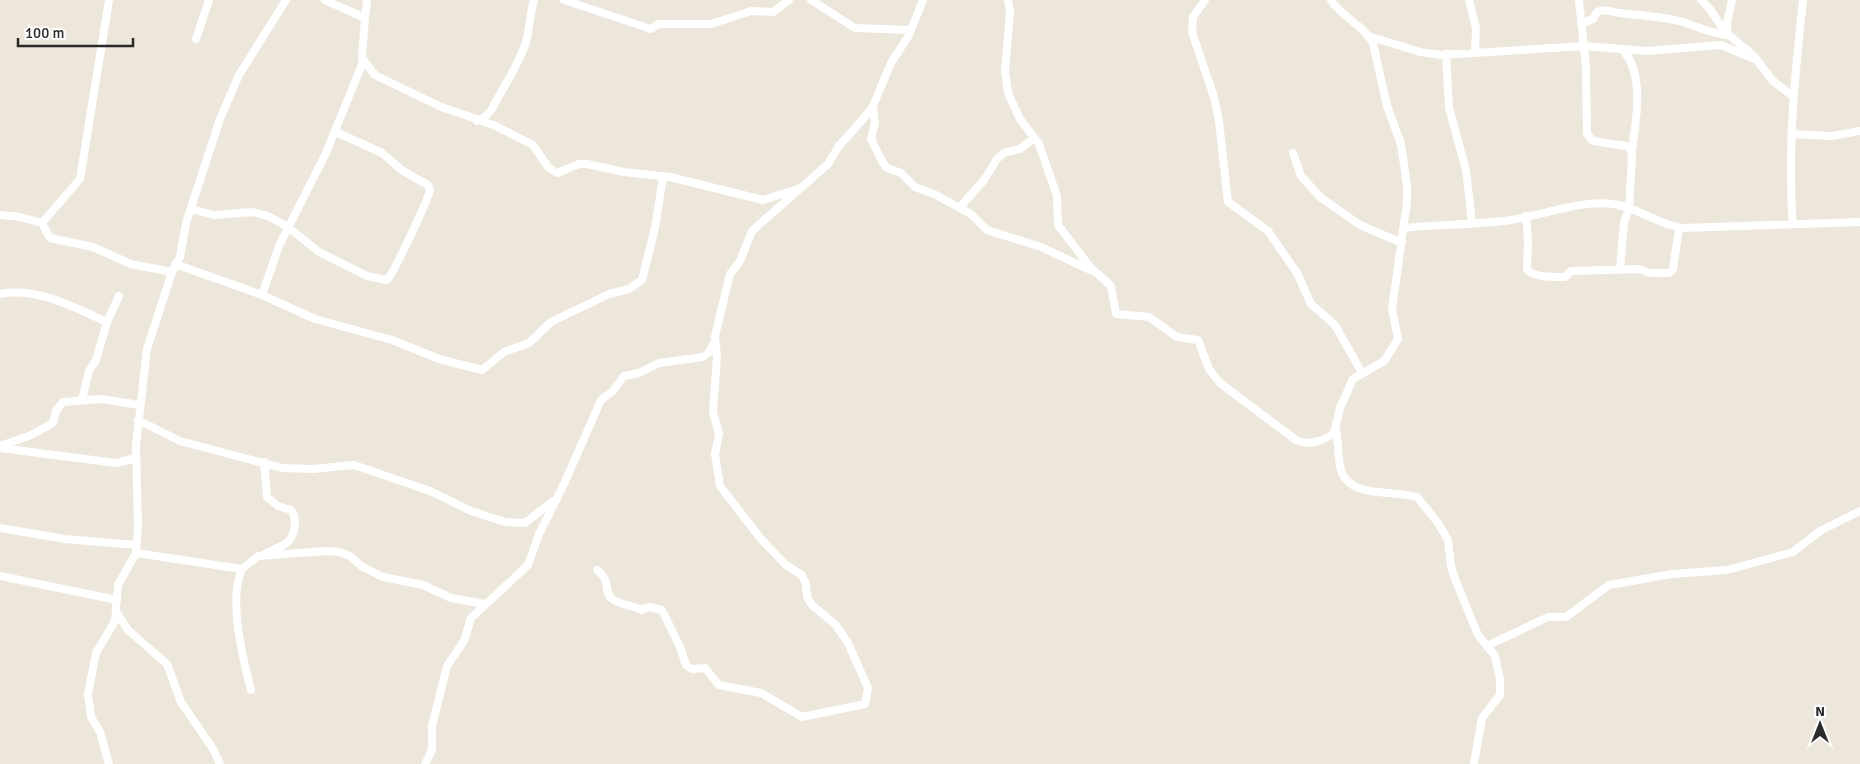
<svg xmlns="http://www.w3.org/2000/svg" width="1860" height="764" font-family="Signika,sans-serif">
<style>
.lines{fill:none;stroke-linecap:round;stroke-linejoin:round}
.minor{stroke:#fff;stroke-width:8}
</style>
<rect width="100%" height="100%" fill="#ece6db"/>
<g class="lines">
<!-- minor -->
<path class="minor" d="M325 0 365 18 362 58 375 75 439 106 496 126 533 145 548 167 557 173 579 164H587L624 172 670 177 763 200 798 189
M564 0 651 29 658 24H711L751 11 773 12 789 0
M811 0 855 28 911 30
M1008 0 1010 12 1005 71 1008 93 1020 119 1039 144 1057 196 1058 225 1090 267 1111 286 1116 314 1149 317 1177 337 1198 340 1209 369 1220 383 1296 440C1308 446 1324 441 1334 433L1340 408 1353 379 1384 361 1398 339 1392 309 1407 202V186L1401 144 1387 106 1373 43C1364 25 1341 17 1331 0
M1205 0 1193 17 1192 32 1214 97 1219 121 1228 202 1268 231 1297 273 1311 304 1335 325 1362 373
M1469 0 1476 28 1475 53
M1579 0 1586 67 1587 134 1593 141 1626 146 1630 148 1632 155 1629 209 1624 222 1620 270
M1701 0 1710 9 1725 32 1753 55 1773 81 1794 97
M365 18 367 0
M1581 24 1593 19 1597 12C1606 8 1611 12 1620 13 1641 16 1662 16 1683 22 1698 27 1711 34 1728 35L1727 23 1732 0
M1368 36 1420 52 1441 55 1584 46 1646 51 1721 45 1757 60
M196 39 209 0
M1624 51C1645 78 1636 119 1632 151
M1446 54 1449 108 1466 170 1472 223
M873 106 875 123 871 139 883 163 887 168 901 173 915 187 934 194 971 214 987 230 1041 247 1092 271
M477 121 486 116 492 109C503 87 519 65 526 42 530 28 530 14 534 0
M1793 134 1831 136 1860 131
M1293 153 1301 176 1320 197 1360 225 1402 243
M960 207 984 180 997 159 1004 153 1020 149 1034 138
M191 209 214 215 252 212 268 216 288 227 319 252 367 276 387 280C393 275 428 200 430 190L428 185 403 171 382 153 336 132
M0 215 20 217 42 223 50 238 93 247 131 264 172 272
M1526 216 1528 239 1527 270C1535 278 1554 277 1565 277L1571 271 1639 269 1650 273H1669L1673 269 1679 228
M42 223 80 179 109 0
M1793 224C1787 150 1795 74 1803 0
M1404 228C1440 224 1476 225 1511 220 1545 215 1579 200 1613 204 1637 207 1656 224 1682 228L1860 222
M175 264 262 295 315 319 392 340 439 359 482 370 504 352 529 343 551 322 609 294 629 289 642 280 655 228 663 177
M0 294C38 287 73 307 107 322
M262 295 279 246 326 153 363 62
M82 400 89 371 96 360 107 322 119 296
M138 420 180 441 282 468 313 469 354 465 430 491 471 511 505 522 525 523 553 501
M1336 428C1338 440 1338 454 1340 466 1346 500 1392 489 1417 497L1438 523 1448 540 1451 566 1455 579 1478 635 1495 656 1500 679V695L1482 718 1474 764
M0 446 29 436 53 423 56 411 63 402 101 399 140 405
M0 448 116 463 136 458
M0 528 65 539 136 545
M136 553 242 569 258 556 326 551 339 552 350 556 361 566 383 577 423 585 451 598 485 604
M263 555C270 551 278 548 285 544 295 538 298 519 291 510L278 506 267 497 264 462
M242 569C228 598 243 660 251 690
M597 570C612 582 603 589 611 598 618 605 632 605 641 610L649 607 662 610 680 647 686 665 692 669 705 668 719 685 761 693 802 717 865 704 868 688 848 643 836 625 812 605 807 597 806 584 802 575 786 565 761 539 720 486 715 454 719 434 713 412 717 357 715 336 730 274 740 261 752 231 828 164 839 146 864 118 873 106 891 63 909 35 923 0
M0 576 117 600
M117 613 128 630 167 664 181 702 213 749 220 764
M1487 646 1548 617H1566L1609 585 1672 574 1727 570 1793 552 1820 531 1860 511
M109 764 100 732 91 717 88 694 96 653 115 621 118 585 136 553 138 527 136 445 147 349 172 272 180 257 186 223 220 119 239 75 286 0
M425 764 432 750V726L447 666 464 641 471 618 528 565 539 534 564 484 601 400 613 391 624 376 639 373 659 363 703 357 709 352 715 341"/>
</g>
<!-- north arrow -->
<g transform="translate(1820 724)" stroke="#ffffff" stroke-width="4" paint-order="stroke">
<path d="M0-4L9 19L0 12L-9 19Z" fill="#2a2a2a"/>
<text y="-8" font-size="14" font-weight="bold" text-anchor="middle" fill="#2a2a2a">N</text>
</g>
<!-- scale -->
<path d="M18 38v8h115v-8" fill="none" stroke="#2a2a2a" stroke-width="2.5"/>
<text x="25" y="38" font-size="15" fill="#2a2a2a" stroke="#ffffff" stroke-width="4" paint-order="stroke">100 m</text>
</svg>
